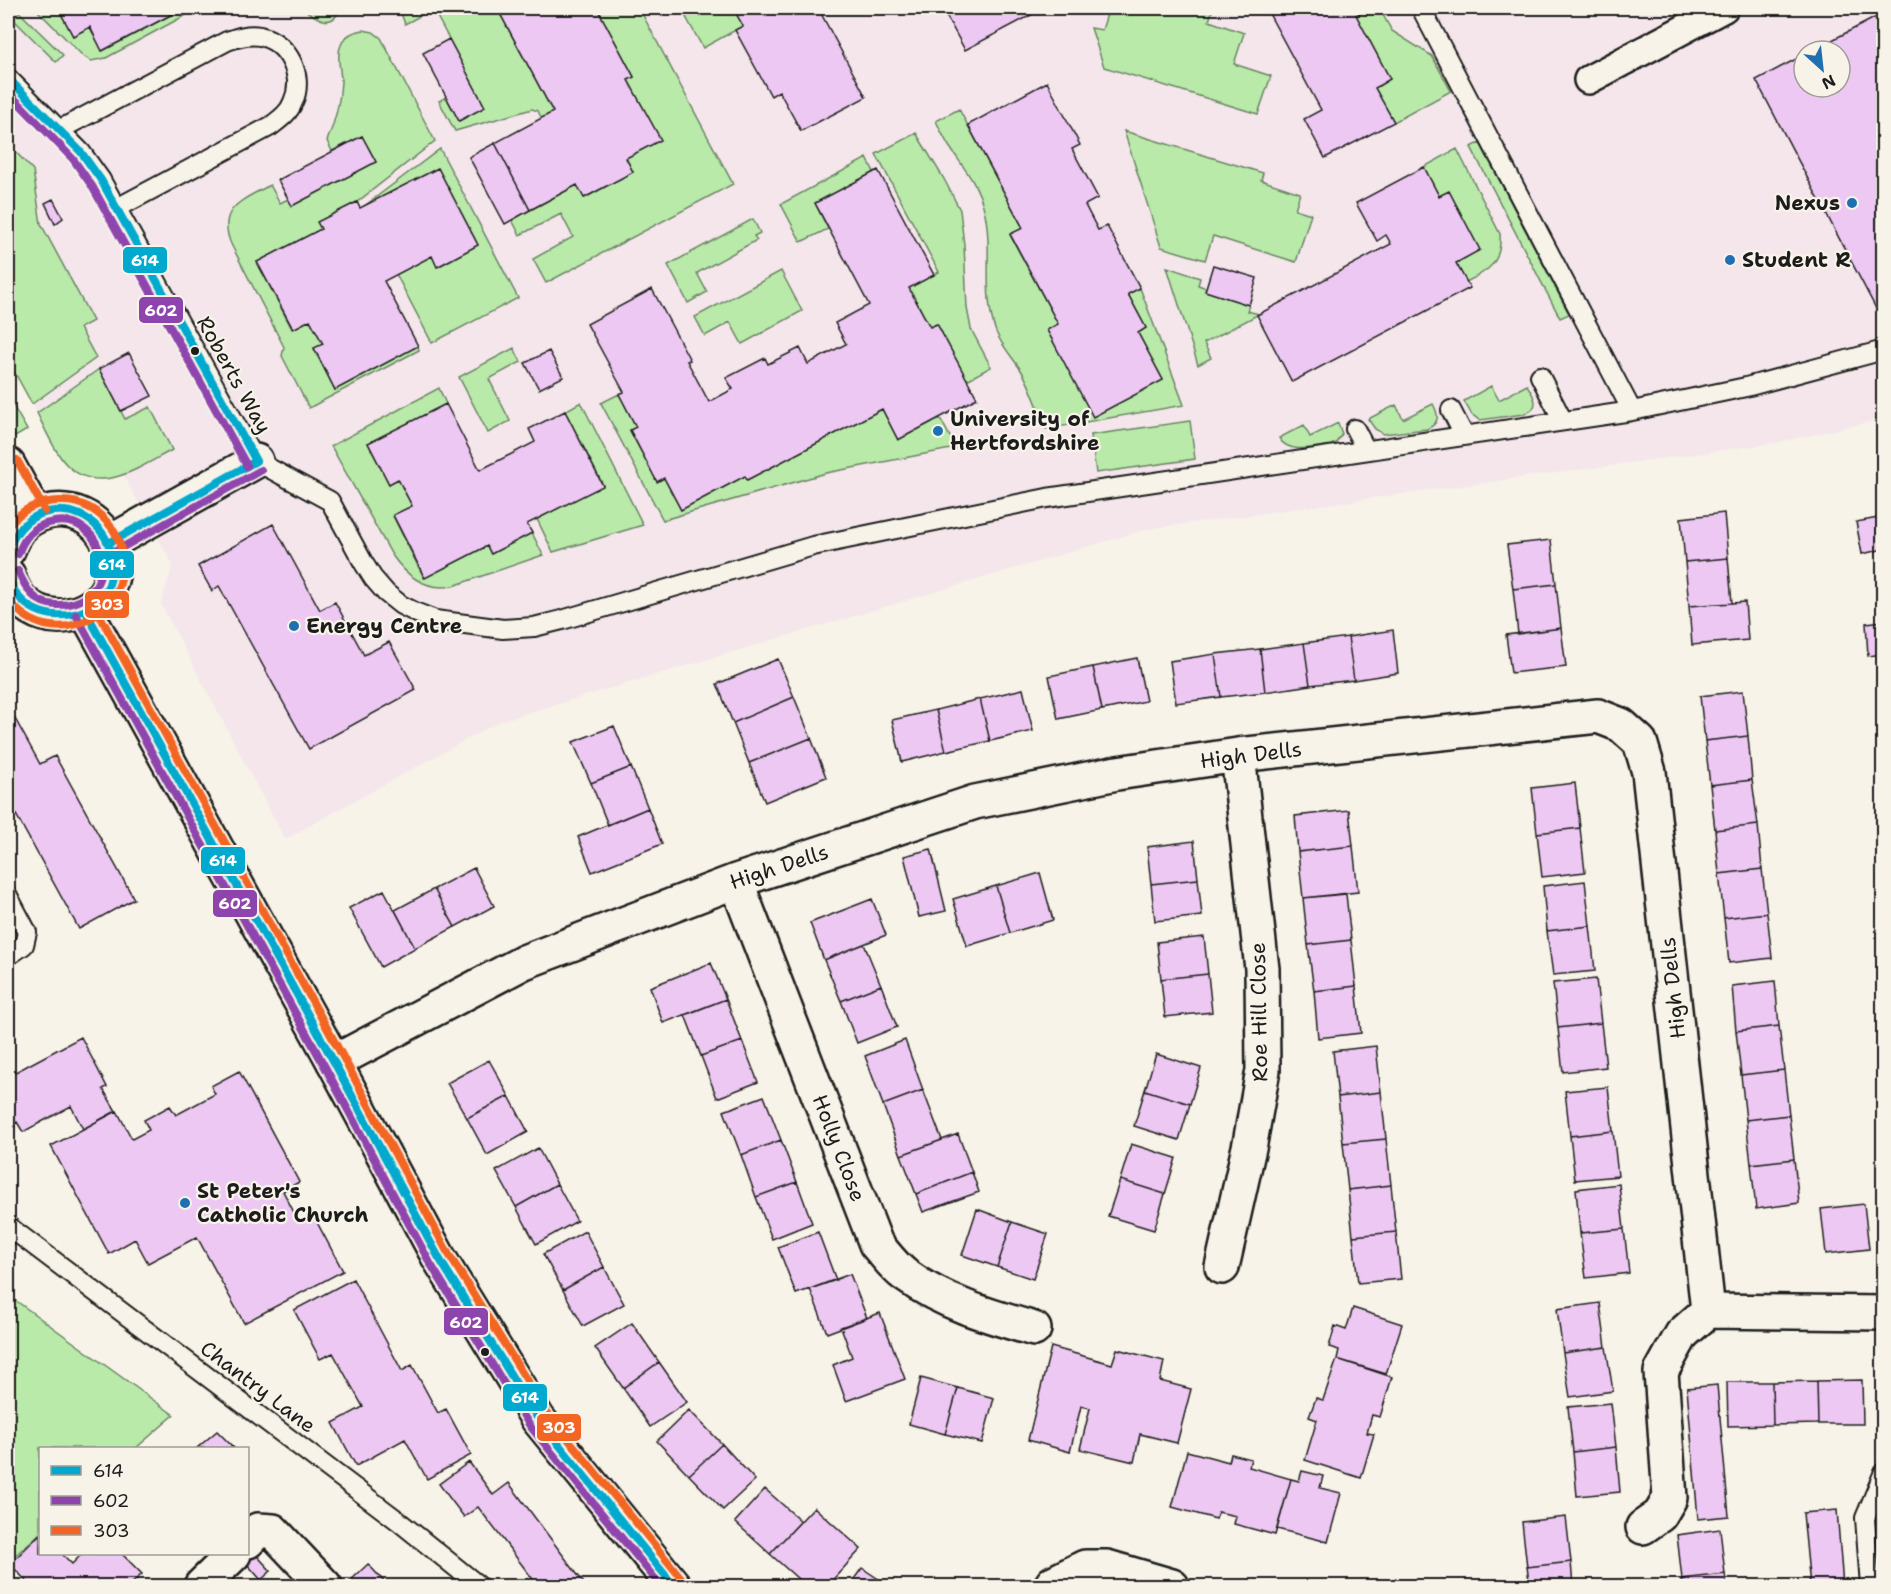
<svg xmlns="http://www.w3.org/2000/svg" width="1891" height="1594" font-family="'Shantell Sans',sans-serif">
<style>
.built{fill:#f4e6eb;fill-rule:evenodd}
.green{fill:#b9eaaa;stroke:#6a8363;stroke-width:1.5}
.building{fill:#edc8f3;stroke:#1c1c1c;stroke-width:1.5}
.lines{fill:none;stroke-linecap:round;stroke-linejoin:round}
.service-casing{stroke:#1c1c1c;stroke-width:22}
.pedestrian-casing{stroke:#1c1c1c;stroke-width:32}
.minor-casing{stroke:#1c1c1c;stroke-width:38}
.tertiary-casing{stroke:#1c1c1c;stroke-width:38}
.service{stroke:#f7f3e8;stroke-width:18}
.pedestrian{stroke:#f7f3e8;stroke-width:27}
.minor{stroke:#f7f3e8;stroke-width:33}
.tertiary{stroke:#f7f3e8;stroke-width:33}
.bus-1-casing{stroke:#f7f3e8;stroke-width:12}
.bus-2-casing{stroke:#f7f3e8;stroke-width:12}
.bus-3-casing{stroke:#f7f3e8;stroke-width:12}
.bus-1{stroke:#00a9ce;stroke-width:8}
.bus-2{stroke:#8e44ad;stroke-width:8}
.bus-3{stroke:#f26522;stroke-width:8}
.poi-dot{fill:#1f6fb2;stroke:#f7f3e8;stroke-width:2}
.bus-dot{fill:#1c1c1c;stroke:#f7f3e8;stroke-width:2}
.labels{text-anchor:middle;stroke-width:4.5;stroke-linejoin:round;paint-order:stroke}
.poi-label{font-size:21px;font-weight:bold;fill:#1c1c1c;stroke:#f7f3e8;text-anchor:start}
.street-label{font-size:21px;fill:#1c1c1c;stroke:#f7f3e8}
.line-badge{stroke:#f7f3e8;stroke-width:2}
.badge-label{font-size:16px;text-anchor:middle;font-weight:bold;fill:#fff}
</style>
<rect width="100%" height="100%" fill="#f7f3e8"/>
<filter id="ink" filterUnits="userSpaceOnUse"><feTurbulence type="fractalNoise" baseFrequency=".0167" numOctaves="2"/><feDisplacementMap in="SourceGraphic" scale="12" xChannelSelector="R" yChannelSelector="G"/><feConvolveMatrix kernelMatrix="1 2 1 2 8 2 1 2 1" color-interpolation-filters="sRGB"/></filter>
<g filter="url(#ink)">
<!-- built -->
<path class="built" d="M8 8H1883V419L1774 443 1147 529 500 721 285 839 161 604 173 565 124 476 108 480 91 479 78 474 65 464 8 360ZM1804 51H1840V87H1804Z"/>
<!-- green -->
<path class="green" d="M8 8H15L63 55 56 62 8 14Z
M35 8H58L73 36 90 27 103 51 184 8H199L106 58 91 61 83 56Z
M302 8H340C333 31 315 17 302 8Z
M399 8H497L553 112 542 119 538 111 532 109 455 131 439 101 446 97 459 121 485 107 433 9 405 24Z
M597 8H639L733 184 546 283 533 259 573 237 561 214 520 235 512 220 577 185 585 198 633 172 626 158 660 140 628 80 634 77Z
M681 8H733L743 26 703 48Z
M1109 8 1117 10 1118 8H1213L1209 21 1244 33 1234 64 1271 76 1258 114 1104 67 1091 28 1102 30Z
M1356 8H1379L1392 31 1432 56 1451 91 1394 122 1375 88 1390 79 1356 15 1359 13Z
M363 30 373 32 381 38 435 141 357 202 318 222 321 229 257 262 292 329 310 320 323 344 314 349 335 390 418 346 419 350 309 408 282 356 284 347 231 244C216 208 243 200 270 185L280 203 288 199 292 206 376 162 362 136 332 151 327 141C335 122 340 103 341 82 341 70 336 55 341 45 345 35 353 32 363 30Z
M959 109 1023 228 1010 235 1058 324 1047 330 1094 416 1163 380 1138 333 1146 328 1128 294 1140 288 1184 405 1046 429C1038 409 1032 388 1021 370 1012 357 1002 346 996 332 981 292 994 250 984 209 978 184 963 167 949 146 944 138 940 129 936 121Z
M1124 131 1263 173 1261 180 1300 193 1295 209 1311 214 1296 262 1213 236 1205 260 1161 247Z
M916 133 944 179 960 210 964 245 967 308 971 329 991 367 967 380 937 324 930 327 909 288 939 272 876 154Z
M1480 143 1569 314 1560 318 1471 147Z
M8 144 33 170 41 224 93 321 80 328 96 358 32 404 8 360Z
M440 149 518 298 432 343 396 274 432 256 438 267 478 245 438 168 363 207Z
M1457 149 1500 234C1502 262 1489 271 1466 282L1456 263 1479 250 1449 192 1439 196 1424 167Z
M867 158 874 172 815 203 828 229 801 242 781 204Z
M753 219 760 233 754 236 757 240 697 273 707 292 688 303 668 265Z
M1167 267 1200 278 1198 285 1207 288 1206 291 1249 305 1247 311 1259 314 1204 343 1211 358 1198 365Z
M781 271 802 311 742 344 730 322 705 336 695 317Z
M514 348 521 362 489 379 510 421 488 433 459 377Z
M99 369 125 419 150 407 172 450C140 467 99 497 67 465 56 455 44 427 37 413Z
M1527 385C1534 396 1542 408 1524 414L1480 420 1472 415 1464 401 1491 386 1499 400Z
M439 388 446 404 368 443 389 484 398 479 412 506 393 516 424 578 487 546 491 554 532 533 543 555 453 586C426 591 407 577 392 555L331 446Z
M619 394 636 427 630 431 657 481 664 478 681 510 745 476 747 480 882 409 898 440 940 418 956 448 826 473 663 520 601 403Z
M8 397 27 430 15 437 8 427Z
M581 402 643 525 553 552 537 519 603 485 565 411Z
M1433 404C1439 415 1440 423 1427 429L1383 434 1375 429 1368 419 1396 405 1403 419Z
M1190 421 1195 459 1096 473 1091 435Z
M1338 423 1342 434 1336 443 1331 445C1314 447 1289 455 1279 438L1304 425 1310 437Z
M8 1295 174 1415 136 1448H40V1533L8 1562Z"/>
<!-- building -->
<path class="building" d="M58 8H184L102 51 90 27 73 36Z
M497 8H597L634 77 628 80 661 140 626 158 633 172 584 198 577 185 530 210 495 143 553 112Z
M733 8H818L866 97 801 131 779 91 771 96 735 30 743 26Z
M942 8H1035L1037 12 965 50Z
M1266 8H1356L1359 14 1356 15 1390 79 1375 88 1394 122 1325 158 1304 119 1321 110Z
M1884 13V320H1882L1756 80 1804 55V87H1840V51H1811Z
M449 39 485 107 459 121 423 53Z
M1047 82 1080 145 1072 149 1098 198 1085 205 1098 230 1107 226 1140 288 1128 294 1146 328 1138 333 1163 380 1093 417 1047 330 1058 324 1010 234 1023 228 968 125Z
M362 136 376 162 292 206 278 180Z
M495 143 530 210 505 224 469 157Z
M1424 167 1439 196 1449 191 1480 250 1456 263 1470 288 1292 382 1257 315 1391 244 1386 235 1377 241 1356 203Z
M438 168 478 245 437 267 432 256 384 281 418 346 335 390 314 348 323 344 310 320 293 329 257 262 321 229 317 222 357 202 360 208Z
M878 170 934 275 909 288 930 327 937 324 977 398 898 440 882 409 747 480 745 476 681 510 664 478 657 482 630 430 636 427 619 394 624 392 587 324 652 289 690 360 687 361 709 402 733 389 726 378 765 358 768 364 800 348 808 364 846 344 835 323 869 305 815 203Z
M53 199 63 218 55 224 45 203Z
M1213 265 1257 278 1249 305 1205 291Z
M549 351 563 377 539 389 525 363Z
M129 353 152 396 121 411 99 369Z
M446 404 480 470 535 442 529 429 565 411 603 486 527 524 532 533 491 554 487 546 425 578 393 515 412 506 398 479 389 484 368 443Z
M1724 513 1728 558 1685 562 1681 518Z
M1884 517V549L1862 554 1856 522Z
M273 524 320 610 335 602 364 655 389 642 416 690 309 749 219 586 212 591 198 566Z
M1551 540 1556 584 1513 589 1507 545Z
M1728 558 1732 603 1689 606 1685 562Z
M1556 584 1561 628 1518 634 1513 589Z
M1745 602 1748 640 1692 645 1689 606Z
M1884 621V654L1868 656 1866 623Z
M1561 628 1566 667 1511 673 1506 635Z
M1393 630 1398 673 1354 680 1348 637Z
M1348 637 1354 680 1310 685 1304 643Z
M1304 643 1310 685 1265 692 1260 649Z
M1260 649 1265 692 1221 697 1215 654Z
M1215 654 1221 697 1176 703 1170 661Z
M1137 658 1146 701 1102 710 1093 667Z
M778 659 794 697 733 723 717 684Z
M1093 667 1102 710 1058 719 1049 676Z
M1023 689 1033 731 990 741 980 699Z
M1743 691 1748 736 1705 741 1700 696Z
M794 697 811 738 749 763 733 723Z
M980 699 990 741 946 751 936 710Z
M8 706 40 764 55 756 134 899 79 929 8 800Z
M936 710 946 751 902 762 892 720Z
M614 726 631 767 591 783 573 742Z
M1748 736 1752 780 1710 785 1705 741Z
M811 738 826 777 765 802 749 763Z
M631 767 648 808 608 825 591 783Z
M1752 780 1758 825 1715 830 1710 785Z
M1575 783 1580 828 1537 833 1532 788Z
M648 808 662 844 592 872 578 837Z
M1349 810 1353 846 1298 852 1295 816Z
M1758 825 1762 869 1719 874 1715 830Z
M1580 828 1585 872 1542 877 1537 833Z
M1194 841 1198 879 1151 884 1147 847Z
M1353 846 1358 892 1303 898 1298 852Z
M931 849 946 911 919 917 904 856Z
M474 868 494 906 455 927 434 889Z
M1762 869 1767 913 1724 918 1719 874Z
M1040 873 1053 920 1010 933 996 886Z
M1198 879 1202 916 1155 921 1151 884Z
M1585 881 1590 926 1547 931 1543 886Z
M996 886 1010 933 967 946 953 899Z
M434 889 455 927 415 948 395 910Z
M384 890 415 948 381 967 349 908Z
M1346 894 1351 940 1308 945 1303 898Z
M872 899 886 935 824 960 810 923Z
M1767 913 1772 958 1729 963 1724 918Z
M1590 926 1595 971 1553 975 1547 931Z
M1204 937 1208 974 1161 979 1157 942Z
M1351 940 1356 986 1314 991 1308 945Z
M864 944 881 985 841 1001 824 960Z
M711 963 726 999 663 1023 650 987Z
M1208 974 1212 1012 1165 1017 1161 979Z
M1596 979 1601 1023 1558 1028 1553 983Z
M1775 981 1779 1026 1736 1031 1732 986Z
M881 985 897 1027 857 1043 841 1001Z
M1356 986 1361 1033 1318 1038 1314 991Z
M726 999 742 1041 701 1056 685 1015Z
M1601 1023 1606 1067 1563 1072 1558 1028Z
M1779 1026 1784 1070 1741 1075 1736 1031Z
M81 1037 107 1087 103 1089 116 1111 83 1129 71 1106 23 1132 17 1122 8 1127V1076Z
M905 1040 923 1090 883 1105 865 1056Z
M742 1041 758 1082 717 1098 701 1056Z
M1376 1046 1381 1092 1338 1097 1333 1051Z
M1156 1054 1201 1068 1190 1104 1145 1090Z
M489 1060 509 1096 467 1118 447 1083Z
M1784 1070 1789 1115 1746 1120 1741 1075Z
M239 1071 299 1182 283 1191 299 1222 313 1215 343 1271 244 1323 197 1237 148 1263 135 1239 109 1254 51 1146 117 1111 132 1139 149 1130 144 1120 170 1106 176 1115 215 1094 211 1086Z
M1608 1087 1613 1131 1570 1136 1565 1091Z
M923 1090 942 1140 901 1155 883 1105Z
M1145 1090 1190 1104 1179 1140 1134 1126Z
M1381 1092 1386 1139 1343 1143 1338 1097Z
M509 1096 528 1132 487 1155 467 1118Z
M764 1096 781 1140 741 1155 724 1111Z
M1789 1115 1794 1159 1751 1164 1746 1120Z
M1613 1131 1618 1176 1575 1180 1570 1136Z
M958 1134 972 1172 916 1194 901 1155Z
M1386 1139 1391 1185 1348 1190 1343 1143Z
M781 1140 797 1182 756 1197 741 1155Z
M1131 1144 1176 1158 1165 1194 1120 1180Z
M538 1148 557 1184 516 1207 496 1171Z
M1794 1159 1799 1203 1756 1209 1751 1164Z
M972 1172 979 1192 923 1212 916 1194Z
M1120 1180 1165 1194 1154 1230 1108 1216Z
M797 1182 812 1223 772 1239 756 1197Z
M557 1184 577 1221 536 1244 516 1207Z
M1619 1184 1624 1229 1580 1233 1576 1189Z
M1391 1185 1396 1232 1353 1236 1348 1190Z
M1864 1204 1869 1249 1826 1254 1821 1209Z
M977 1209 1012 1222 997 1267 962 1255Z
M1012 1222 1048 1234 1033 1279 997 1267Z
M1624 1229 1629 1273 1586 1278 1580 1233Z
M585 1231 604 1267 563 1290 543 1254Z
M818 1232 836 1280 796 1294 778 1247Z
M1396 1232 1401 1279 1358 1283 1353 1236Z
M604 1267 624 1304 583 1326 563 1290Z
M850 1274 867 1318 827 1333 810 1289Z
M353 1279 402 1371 412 1365 438 1413 446 1409 471 1455 427 1479 405 1439 356 1466 333 1423 363 1407 333 1353 320 1359 294 1310Z
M1600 1303 1606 1347 1563 1353 1557 1309Z
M1353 1308 1402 1324 1386 1374 1337 1359 1339 1350 1329 1347 1335 1326 1346 1330Z
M880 1313 905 1379 846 1401 833 1365 852 1357 841 1327Z
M632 1323 659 1362 623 1388 595 1348Z
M1051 1347 1112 1364 1117 1349 1164 1361 1160 1381 1191 1389 1177 1443 1140 1434 1134 1462 1080 1449 1090 1408 1081 1406 1070 1452 1028 1440Z
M1606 1347 1613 1391 1570 1397 1563 1353Z
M1337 1359 1392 1377 1380 1417 1372 1415 1367 1433 1374 1434 1361 1478 1305 1460 1317 1420 1309 1417 1316 1398 1323 1400Z
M659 1362 687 1402 650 1427 623 1388Z
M921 1378 958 1388 945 1434 909 1424Z
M1862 1380 1863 1424H1818L1817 1381Z
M1817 1381 1818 1424 1773 1425 1772 1382Z
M1727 1382H1772L1773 1425 1728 1426Z
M1717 1385 1729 1516 1698 1519 1687 1388Z
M958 1388 994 1398 982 1443 945 1434Z
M1611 1403 1616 1447 1573 1452 1568 1407Z
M689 1410 722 1444 689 1475 657 1441Z
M217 1431 234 1448H197Z
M722 1444 755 1480 723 1510 689 1475Z
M1616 1447 1620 1492 1577 1496 1573 1452Z
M1187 1451 1229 1462 1231 1454 1251 1459 1249 1467 1291 1479 1275 1535 1234 1524 1236 1516 1218 1512 1216 1519 1172 1507Z
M469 1462 493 1495 509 1483 586 1586H538L478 1507 464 1517 439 1484Z
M1302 1471 1323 1476 1320 1488 1341 1493 1328 1542 1277 1529 1291 1479 1299 1481Z
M765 1489 801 1521 770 1554 735 1522Z
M814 1507 861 1549 827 1586H806L770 1554Z
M1837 1510 1843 1586H1810L1803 1513Z
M1566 1517 1571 1562 1527 1567 1522 1522Z
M1720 1529 1725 1574 1682 1579 1677 1535Z
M40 1534V1554H62L72 1564 82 1554H122L142 1574 129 1586H31L10 1564Z
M249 1547 271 1571 261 1580 240 1556Z
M1571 1562 1573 1586H1530L1527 1567Z
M368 1564 388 1586H347L346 1585Z
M862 1568 889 1586H849Z
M1725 1574 1727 1586H1683L1682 1579Z"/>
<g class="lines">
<defs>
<path id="service" d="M1421 8 1632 411
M8 78 81 152 101 180 256 461 330 501 363 562 373 578 386 593 401 605 417 613 435 620 503 629 534 627 562 620 813 546 1047 498 1632 411 1746 387 1884 350
M59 130 227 41C238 37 248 34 260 36 288 42 305 76 293 102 289 113 280 119 271 126L117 208
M1540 376 1563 421
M1451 410 1464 435
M1355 429 1366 450
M8 896 27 932 24 945 8 956
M8 1226 397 1520 479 1586
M1870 1586 1865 1518 1884 1472"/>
<path id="pedestrian" d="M1588 80 1724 8"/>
<path id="minor" d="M109 543 256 461
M736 881 876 1244C885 1254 894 1267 905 1275 943 1303 989 1316 1034 1329
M334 1062 524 962 736 881 975 802 1117 773 1238 755 1598 716 1621 725 1640 742 1649 772 1708 1311 1884 1313
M1222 1267 1250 1143 1263 1070 1262 969 1238 755
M1643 1527 1660 1515 1670 1498 1661 1372 1682 1334 1708 1311
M248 1541 258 1530 273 1531 325 1586
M201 1586 234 1554
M1051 1586 1053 1583 1085 1567H1107L1172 1586"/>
<path id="tertiary" d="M8 465 36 516
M8 550C12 540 16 530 25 523 60 495 111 517 113 563 115 625 22 637 8 575
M85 610 334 1062 439 1258 538 1419 674 1586"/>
</defs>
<!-- service casing -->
<use href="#service" class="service-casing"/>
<!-- pedestrian casing -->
<use href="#pedestrian" class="pedestrian-casing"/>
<!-- minor casing -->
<use href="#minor" class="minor-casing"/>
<!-- tertiary casing -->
<use href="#tertiary" class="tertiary-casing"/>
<!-- service -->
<use href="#service" class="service"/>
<!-- pedestrian -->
<use href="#pedestrian" class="pedestrian"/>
<!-- minor -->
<use href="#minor" class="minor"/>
<!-- tertiary -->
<use href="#tertiary" class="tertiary"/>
<defs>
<path id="bus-1" d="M8 78 81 152 101 180 256 461
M109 543 256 461
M8 550C16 529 31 513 54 511 71 509 88 516 99 529 116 548 117 581 99 600 77 622 37 620 18 596 13 590 11 582 8 575
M85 610 334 1062 439 1258 538 1419 674 1586"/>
<path id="bus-2" d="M8 92 73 159 92 186 247 466
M114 552 261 470
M18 571C26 589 34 604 56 605 125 607 109 507 49 523 32 527 24 538 18 554
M76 615 325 1067 430 1263 530 1426 661 1586"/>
<path id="bus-3" d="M17 460 45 511
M8 527C20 509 41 500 63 501 80 501 96 509 107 522 116 531 120 542 122 554 130 598 87 635 45 625 29 621 18 612 8 600
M94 605 343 1057 448 1253 547 1413 682 1579"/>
</defs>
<!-- bus-1 casing -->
<use href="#bus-1" class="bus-1-casing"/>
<!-- bus-2 casing -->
<use href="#bus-2" class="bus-2-casing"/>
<!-- bus-3 casing -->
<use href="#bus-3" class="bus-3-casing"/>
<!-- bus-1 -->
<use href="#bus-1" class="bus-1"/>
<!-- bus-2 -->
<use href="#bus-2" class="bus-2"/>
<!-- bus-3 -->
<use href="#bus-3" class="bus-3"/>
</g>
</g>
<!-- markers -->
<g class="poi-dot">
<circle cx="1852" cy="203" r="6"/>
<circle cx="1730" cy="260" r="6"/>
<circle cx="938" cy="431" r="6"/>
<circle cx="294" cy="626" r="6"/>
<circle cx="185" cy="1203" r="6"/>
</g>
<g class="bus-dot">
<circle cx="195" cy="351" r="5"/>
<circle cx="485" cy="1352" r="5"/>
</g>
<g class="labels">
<!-- poi labels -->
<g class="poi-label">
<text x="1840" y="210" text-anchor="end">Nexus</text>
<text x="1742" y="267">Student R</text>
<text x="950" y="426">University of<tspan x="950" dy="24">Hertfordshire</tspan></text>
<text x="306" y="633">Energy Centre</text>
<text x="197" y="1198">St Peter's<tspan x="197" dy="24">Catholic Church</tspan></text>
</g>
<!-- street labels -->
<g class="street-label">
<text transform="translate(234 375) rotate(61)" y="7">Roberts Way</text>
<text transform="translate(1251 755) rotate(-7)" y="7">High Dells</text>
<text transform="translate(779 867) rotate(-18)" y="7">High Dells</text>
<text transform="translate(1673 988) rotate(-96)" y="7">High Dells</text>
<text transform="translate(1259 1012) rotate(-91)" y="7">Roe Hill Close</text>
<text transform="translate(839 1148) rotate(69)" y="7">Holly Close</text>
<text transform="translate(258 1387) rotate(37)" y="7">Chantry Lane</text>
</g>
</g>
<g class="line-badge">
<rect x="122" y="246" width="46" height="28" rx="6" fill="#00a9ce"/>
<rect x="138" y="296" width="46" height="28" rx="6" fill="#8e44ad"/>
<rect x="89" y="550" width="46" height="29" rx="6" fill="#00a9ce"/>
<rect x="84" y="590" width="46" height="29" rx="6" fill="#f26522"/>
<rect x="200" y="846" width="46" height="29" rx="6" fill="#00a9ce"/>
<rect x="212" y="889" width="46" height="29" rx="6" fill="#8e44ad"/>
<rect x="443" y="1307" width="46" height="29" rx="6" fill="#8e44ad"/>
<rect x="502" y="1383" width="46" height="29" rx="6" fill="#00a9ce"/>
<rect x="536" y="1413" width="46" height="29" rx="6" fill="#f26522"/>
</g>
<g class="badge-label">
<text x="145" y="266">614</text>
<text x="161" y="316">602</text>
<text x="112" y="570">614</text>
<text x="107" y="610">303</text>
<text x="223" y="866">614</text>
<text x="235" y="909">602</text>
<text x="466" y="1328">602</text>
<text x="525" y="1403">614</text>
<text x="559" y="1433">303</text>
</g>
<!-- margin -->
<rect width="1891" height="1594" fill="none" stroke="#f7f3e8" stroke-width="30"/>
<rect x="15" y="15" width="1861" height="1564" fill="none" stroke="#1c1c1c" stroke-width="2" filter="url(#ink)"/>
<!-- legend -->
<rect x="39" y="1447" width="210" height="108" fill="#f7f3e8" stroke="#9f9d96" stroke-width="1.5"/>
<rect x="51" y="1466" width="30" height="9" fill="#00a9ce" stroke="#9f9d96" stroke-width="1.5"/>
<text x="93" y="1477" font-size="18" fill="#1c1c1c">614</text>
<rect x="51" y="1496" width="30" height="9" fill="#8e44ad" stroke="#9f9d96" stroke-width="1.5"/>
<text x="93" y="1507" font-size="18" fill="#1c1c1c">602</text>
<rect x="51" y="1526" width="30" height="9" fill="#f26522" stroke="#9f9d96" stroke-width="1.5"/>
<text x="93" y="1537" font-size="18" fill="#1c1c1c">303</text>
<!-- north arrow -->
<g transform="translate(1822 69) rotate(153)"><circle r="28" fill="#f7f3e8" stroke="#9f9d96" stroke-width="1.5"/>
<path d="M0-4.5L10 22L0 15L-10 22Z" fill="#1f6fb2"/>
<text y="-9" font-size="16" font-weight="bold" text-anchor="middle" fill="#1c1c1c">N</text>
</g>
</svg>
